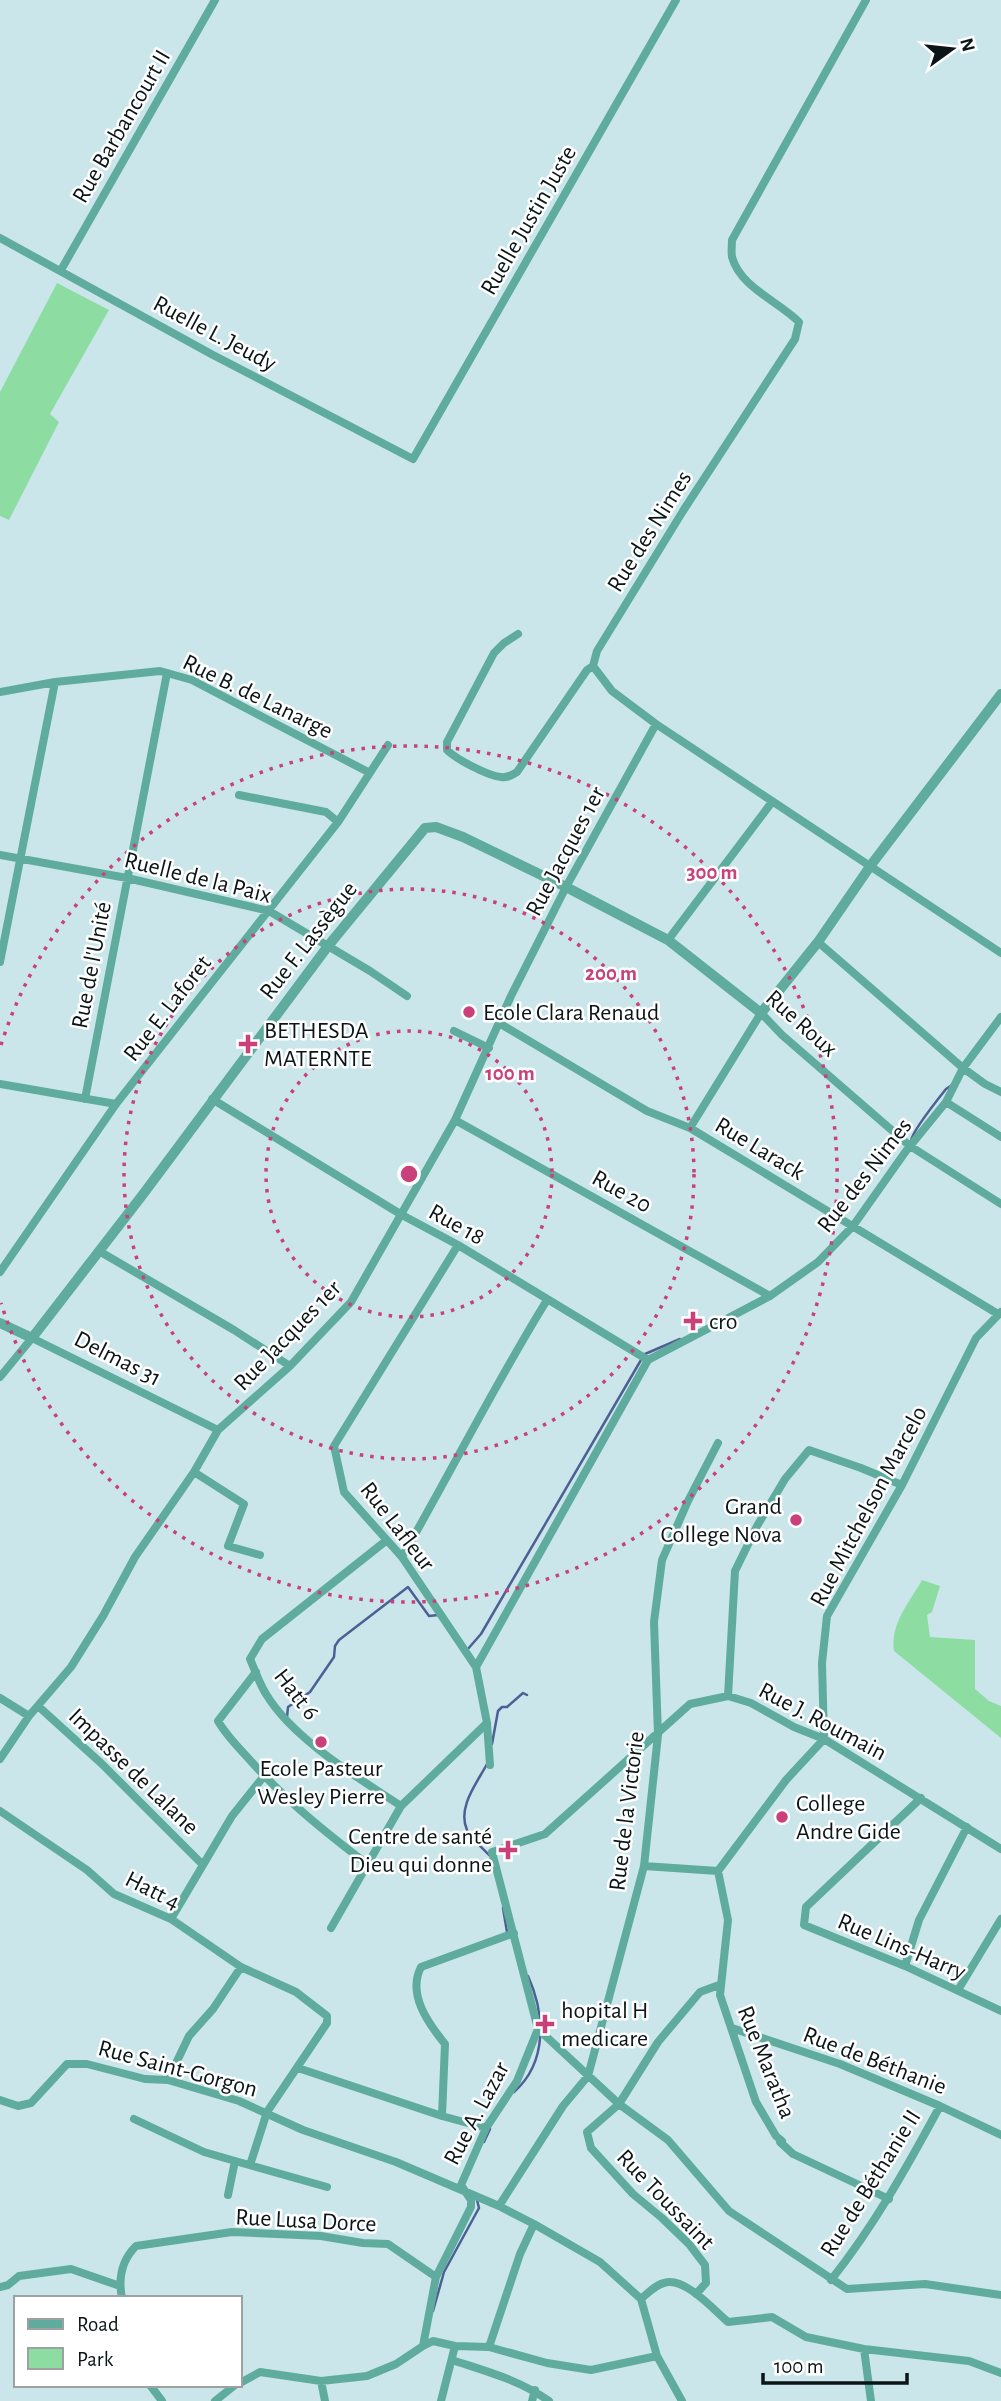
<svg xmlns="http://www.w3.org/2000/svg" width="1001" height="2401" font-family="'Alegreya Sans',sans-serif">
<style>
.green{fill:#8ddda3}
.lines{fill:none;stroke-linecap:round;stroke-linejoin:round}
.stream{stroke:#4d6094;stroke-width:2.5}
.minor{stroke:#5fac9e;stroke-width:8}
.tertiary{stroke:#5fac9e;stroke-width:10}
.ring{fill:none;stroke:#c9407b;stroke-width:3.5;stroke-dasharray:3.5 7}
.poi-dot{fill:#c9407b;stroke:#fff;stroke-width:2.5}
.labels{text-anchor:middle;stroke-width:5;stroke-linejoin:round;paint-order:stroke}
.street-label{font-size:24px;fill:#0b1517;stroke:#fff}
.poi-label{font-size:24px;fill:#0b1517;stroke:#fff;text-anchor:start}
.centre{fill:#c9407b;stroke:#fff;stroke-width:3.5}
.ring-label{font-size:21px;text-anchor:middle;font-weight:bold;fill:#c9407b;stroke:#fff;stroke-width:5;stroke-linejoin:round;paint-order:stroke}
</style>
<rect width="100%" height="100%" fill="#cae6eb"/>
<!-- green -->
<path class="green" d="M57 283 109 310 50 414 59 422 9 520 0 516V392Z
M922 1580 940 1586 932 1612 927 1615 930 1637 975 1640V1689L989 1701 1001 1706V1738L894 1651C890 1624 909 1603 922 1580Z"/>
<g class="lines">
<!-- stream -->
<path class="stream" d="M911 1141C912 1132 938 1099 946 1089L952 1085
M645 1354 680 1339
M467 1650 481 1634 641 1360
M287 1717 288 1707 310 1692 334 1657 335 1646 339 1640 408 1587 429 1616 438 1615
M492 1744 498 1711 502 1707H507L523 1693 527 1695
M487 1764C477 1783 457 1807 467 1830 470 1838 483 1848 489 1855
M503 1908 507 1932
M514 2092C548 2062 545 2014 528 1976
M484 2142 490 2129
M433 2311 444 2272 479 2208 477 2200"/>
<!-- minor -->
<path class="minor" d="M866 0 732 240C732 245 731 252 732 257 740 287 778 301 799 322L795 339 683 511 597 651 593 666 612 691 656 724 1001 953
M0 238 213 355 413 459 676 0
M61 270 215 0
M518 634 504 643 494 653 447 742V750C456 759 488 776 501 777 508 778 512 775 517 772L587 670 593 666
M0 692 55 682 160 671 192 680 370 773
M239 795 326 812 338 822
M0 855 127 878 269 911 370 971 407 996
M668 940 772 802
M818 942 963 1068 985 1084 1001 1092
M0 962 55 682
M499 1023 647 1111 690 1128 998 1314
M454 1031 489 1048
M0 1084 116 1104
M85 1099 167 673
M212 1099 402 1215 458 1245 648 1360
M946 1102 1001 1137
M455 1120 770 1296
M690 1128 761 1013 782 1035 910 1146 1001 1204
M458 1245 334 1446 344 1492 402 1557 476 1667 487 1723 490 1765
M99 1251 234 1330 290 1366
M0 1272 116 1104 338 822 388 745
M648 1360 770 1296 818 1262 853 1226 906 1151 946 1102 963 1068 1001 1017
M0 1377 32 1338 218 1430
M194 1472 244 1504 228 1546 260 1555
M387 1540 262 1639 250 1659C255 1670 259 1683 266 1694 293 1739 357 1777 401 1806
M402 1557C451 1472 495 1384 547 1300
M476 1667 648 1360
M256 1672 218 1721C226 1735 238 1747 249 1759 285 1800 324 1831 367 1864
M728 1696 735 1571 757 1526 785 1479 809 1450 861 1468 902 1485
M0 1698 29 1716
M38 1706 102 1764 203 1865
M0 1759 29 1716 71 1667 103 1616 135 1557 194 1472 218 1430 290 1366 351 1302 455 1120 511 996 566 887 656 724
M921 1798 806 1907 804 1925 905 1966 1001 2011
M0 1811 87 1870 114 1894 171 1919 241 1967 296 1992 327 2016V2023L267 2112 250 2165
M1001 1849 824 1739 794 1727 751 1703 728 1696 690 1704 545 1834 492 1852 538 2029 619 2104 668 2140 729 2211 847 2289 925 2284 1001 2295
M644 1866 718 1871 786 1780 824 1739 822 1663 827 1616 902 1485 976 1338 1001 1312
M718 1871 728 1920 720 1995 756 2102 776 2136 782 2141 780 2142 793 2154 889 2199
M171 1919 232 1816 264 1776
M331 1928 401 1806 487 1723
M905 1966 919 1920 967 1827
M958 1990 1001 1919
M732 2028 840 2064 940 2106 1001 2135
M298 2068 442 2116 486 2128
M168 2080 189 2036 213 2009 241 1967
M0 2100 18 2106 31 2103 67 2064H87L145 2079 168 2080 239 2101 303 2130 396 2162 499 2206 534 2224 600 2262 641 2299
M442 2116 445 2044C428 2023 407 1994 421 1967L514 1933
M134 2119 204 2152 235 2161
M228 2195 235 2161 327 2187
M499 2206 563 2106 588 2076 644 1866 658 1735 654 1622 662 1560 688 1501 718 1443
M831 2280C874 2226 907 2167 940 2106
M0 2287 8 2285 19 2276 71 2269 120 2286
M696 2294 706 2283 705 2265 689 2244 662 2218 633 2194 591 2148 587 2132 619 2104 658 2042 700 1992 719 1985
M122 2298C118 2278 122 2260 136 2246L232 2232 321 2236 363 2243 388 2244 436 2277
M641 2299C648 2293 655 2285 664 2283 684 2276 714 2310 728 2322L772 2317 806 2337 864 2349 969 2361 1001 2373
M641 2299 657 2356 682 2401
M423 2346 433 2341 455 2346 441 2401
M455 2346 489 2347 520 2254 534 2224
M489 2347 547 2363 591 2370 657 2356
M864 2349 871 2401
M452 2360C485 2371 520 2380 549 2401
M321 2381 325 2401
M240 2383 260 2372 321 2381 367 2376 396 2364 423 2346 436 2277 471 2207V2200L461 2185 486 2128 517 2081 538 2029
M150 2385 162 2401
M215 2401 235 2385
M532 2401 535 2390"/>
<!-- tertiary -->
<path class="tertiary" d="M0 1323 32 1338 144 1193 328 946 425 828 436 827 463 837 566 887 668 940 761 1013 818 942 871 865 1001 694"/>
</g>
<!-- distance rings -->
<g class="ring">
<circle cx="409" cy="1174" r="143"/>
<circle cx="409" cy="1174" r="285"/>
<path d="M1 1045A428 428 0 1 1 1 1303"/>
</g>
<!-- markers -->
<g class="poi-dot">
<circle cx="469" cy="1012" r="7"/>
<path d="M244.5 1033.5h7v7h7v7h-7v7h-7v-7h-7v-7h7z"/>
<path d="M689.5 1310.5h7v7h7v7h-7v7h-7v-7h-7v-7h7z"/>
<circle cx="796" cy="1520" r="7"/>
<circle cx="321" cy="1742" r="7"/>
<circle cx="782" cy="1817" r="7"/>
<path d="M504.5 1839.5h7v7h7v7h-7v7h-7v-7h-7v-7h7z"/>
<path d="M541.5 2013.5h7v7h7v7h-7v7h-7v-7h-7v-7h7z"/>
</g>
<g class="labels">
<!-- street labels -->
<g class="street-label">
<text transform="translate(121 126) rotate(-60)" y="8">Rue Barbancourt II</text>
<text transform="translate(528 220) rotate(-60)" y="8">Ruelle Justin Juste</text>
<text transform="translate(215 333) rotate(28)" y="8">Ruelle L. Jeudy</text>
<text transform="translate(649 531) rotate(-58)" y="8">Rue des Nimes</text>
<text transform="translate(258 696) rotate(26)" y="8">Rue B. de Lanarge</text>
<text transform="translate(565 851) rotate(-62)" y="8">Rue Jacques 1er</text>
<text transform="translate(198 877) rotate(14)" y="8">Ruelle de la Paix</text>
<text transform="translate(308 940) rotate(-52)" y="8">Rue F. Lassègue</text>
<text transform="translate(91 965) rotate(-79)" y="8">Rue de l'Unité</text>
<text transform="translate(167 1008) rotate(-52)" y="8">Rue E. Laforet</text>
<text transform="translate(802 1023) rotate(42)" y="8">Rue Roux</text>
<text transform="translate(760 1148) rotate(31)" y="8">Rue Larack</text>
<text transform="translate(864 1175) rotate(-52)" y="8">Rue des Nimes</text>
<text transform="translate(622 1191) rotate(29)" y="8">Rue 20</text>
<text transform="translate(457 1224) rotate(29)" y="8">Rue 18</text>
<text transform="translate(287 1335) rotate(-46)" y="8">Rue Jacques 1er</text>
<text transform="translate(118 1358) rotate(27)" y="8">Delmas 31</text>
<text transform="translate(868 1506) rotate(-62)" y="8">Rue Mitchelson Marcelo</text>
<text transform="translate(398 1526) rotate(52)" y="8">Rue Lafleur</text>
<text transform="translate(297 1694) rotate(52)" y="8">Hatt 6</text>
<text transform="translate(823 1721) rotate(28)" y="8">Rue J. Roumain</text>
<text transform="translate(134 1771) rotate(44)" y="8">Impasse de Lalane</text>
<text transform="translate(626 1811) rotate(-83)" y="8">Rue de la Victorie</text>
<text transform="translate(153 1890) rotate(27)" y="8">Hatt 4</text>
<text transform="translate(902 1946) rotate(23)" y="8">Rue Lins-Harry</text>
<text transform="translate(875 2060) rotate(21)" y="8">Rue de Béthanie</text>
<text transform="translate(767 2062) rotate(68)" y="8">Rue Maratha</text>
<text transform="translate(178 2068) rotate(15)" y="8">Rue Saint-Gorgon</text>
<text transform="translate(476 2113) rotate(-62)" y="8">Rue A. Lazar</text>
<text transform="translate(870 2183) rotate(-58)" y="8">Rue de Béthanie II</text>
<text transform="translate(666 2199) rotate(46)" y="8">Rue Toussaint</text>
<text transform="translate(306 2220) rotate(3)" y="8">Rue Lusa Dorce</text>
</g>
<!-- poi labels -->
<g class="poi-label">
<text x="483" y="1020">Ecole Clara Renaud</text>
<text x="264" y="1038">BETHESDA<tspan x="264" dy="28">MATERNTE</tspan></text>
<text x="709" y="1329">cro</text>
<text x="782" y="1514" text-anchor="end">Grand<tspan x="782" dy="28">College Nova</tspan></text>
<text x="321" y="1776" text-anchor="middle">Ecole Pasteur<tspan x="321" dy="28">Wesley Pierre</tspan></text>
<text x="796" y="1811">College<tspan x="796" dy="28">Andre Gide</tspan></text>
<text x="492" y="1844" text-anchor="end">Centre de santé<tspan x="492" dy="28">Dieu qui donne</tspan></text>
<text x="561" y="2018">hopital H<tspan x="561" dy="28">medicare</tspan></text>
</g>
</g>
<circle cx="409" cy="1174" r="10" class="centre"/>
<g class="ring-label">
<text x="712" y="879">300 m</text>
<text x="611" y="980">200 m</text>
<text x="510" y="1080">100 m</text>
</g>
<!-- legend -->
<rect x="14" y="2296" width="228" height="91" fill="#ffffff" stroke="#9da1a2" stroke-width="2"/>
<rect x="28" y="2319" width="35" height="10" fill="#5fac9e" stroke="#9da1a2" stroke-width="2"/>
<text x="77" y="2331" font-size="21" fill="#0b1517">Road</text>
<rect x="28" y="2348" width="35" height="21" fill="#8ddda3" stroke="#9da1a2" stroke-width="2"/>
<text x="77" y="2366" font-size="21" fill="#0b1517">Park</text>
<!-- north arrow -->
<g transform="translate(952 49) rotate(75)" stroke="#ffffff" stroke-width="5" paint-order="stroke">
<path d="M0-5L12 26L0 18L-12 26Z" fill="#0b1517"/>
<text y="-10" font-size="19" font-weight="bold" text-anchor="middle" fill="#0b1517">N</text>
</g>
<!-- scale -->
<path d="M763 2373v10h144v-10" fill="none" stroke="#0b1517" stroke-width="3.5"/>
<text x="774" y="2373" font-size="21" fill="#0b1517" stroke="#ffffff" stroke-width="5" paint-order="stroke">100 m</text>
</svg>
